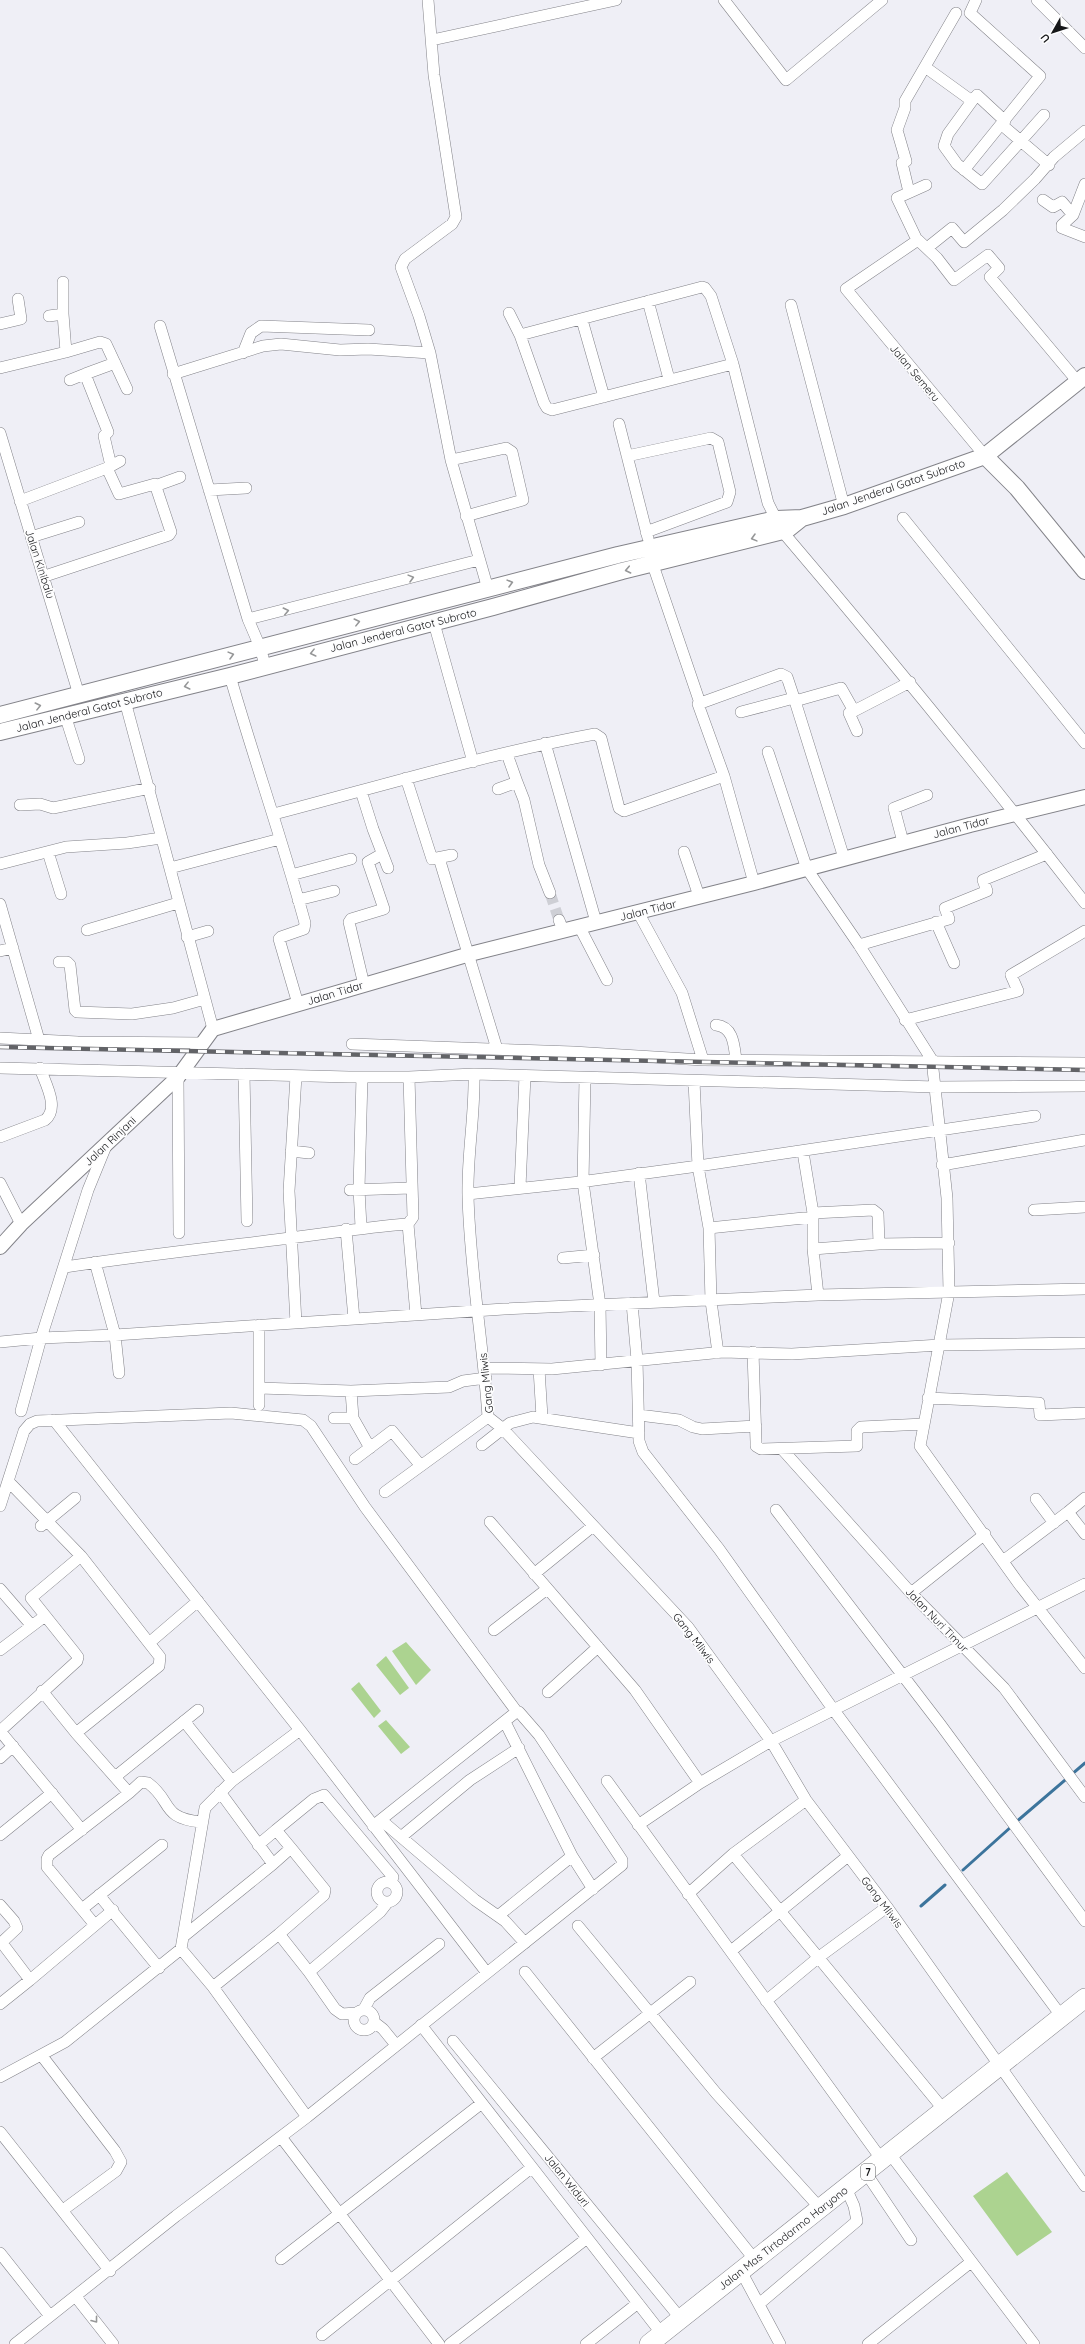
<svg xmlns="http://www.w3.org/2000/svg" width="1085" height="2344" font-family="Quicksand,sans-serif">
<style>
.green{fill:#acd390}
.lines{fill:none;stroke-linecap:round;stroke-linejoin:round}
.stream{stroke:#3c749c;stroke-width:3}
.minor-tunnel{stroke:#cecfd5;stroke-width:11;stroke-dasharray:11 5.5;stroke-linecap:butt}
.minor-casing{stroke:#838389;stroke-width:12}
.tertiary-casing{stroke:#838389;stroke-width:16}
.secondary-casing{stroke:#838389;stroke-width:18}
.trunk-casing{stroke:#838389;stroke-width:20}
.minor{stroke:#fff;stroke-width:11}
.tertiary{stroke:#fff;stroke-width:14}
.secondary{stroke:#fff;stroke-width:16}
.trunk{stroke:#fff;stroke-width:19}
.rail-casing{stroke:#626367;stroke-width:4.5}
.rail{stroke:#fdfdfe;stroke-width:3;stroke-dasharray:9;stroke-linecap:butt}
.oneway{stroke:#969798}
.labels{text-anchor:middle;stroke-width:3.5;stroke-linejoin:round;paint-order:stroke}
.shield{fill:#fdfdfe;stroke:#5b5c5e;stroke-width:1}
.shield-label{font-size:10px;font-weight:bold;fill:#161719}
.street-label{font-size:11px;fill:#161719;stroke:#fdfdfe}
</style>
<rect width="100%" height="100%" fill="#efeff6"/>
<!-- green -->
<path class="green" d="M406 1642 431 1670 416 1685 392 1651Z
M386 1656 409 1688 400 1695 376 1665Z
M359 1682 381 1711 374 1718 351 1689Z
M386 1720 410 1747 401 1754 378 1726Z
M1007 2172 1052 2232 1017 2256 973 2196Z"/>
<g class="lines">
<!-- stream -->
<path class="stream" d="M1016 1822 1085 1763
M963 1870 1012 1826
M921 1906 945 1885"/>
<!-- minor-tunnel -->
<path class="minor-tunnel" d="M550 893 559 920"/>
<defs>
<path id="minor" d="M428 0 434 75 456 217 452 224 405 259 401 267 419 316 430 353 451 460 488 589
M724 0 786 80 882 0
M1037 0 1085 48
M432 40 616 0
M925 67 972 101 977 95 1005 121
M972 101 948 134 944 146 957 164 982 184 1044 115
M1002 125 1049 165
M964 170 1040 76 970 13 976 0
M909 192 902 163 906 161 897 130 905 108V101L956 13
M1043 200 1053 207 1062 202 1073 215 1062 225V228L1085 237
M1073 215 1085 184
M917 240 897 198 926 185
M927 248 952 228 964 242 1003 210 1035 179 1054 157 1085 131
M63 282V314L66 352 100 342 106 344 127 389
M648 301 669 379
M791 305 844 506
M509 313 520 335 544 403 547 408 552 410 733 364 768 503 782 531C886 653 987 777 1085 903
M49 316 63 314
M582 320 604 397
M0 324 21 319 18 299
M160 326 248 619 260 647 265 665
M520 335 702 287 705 288 711 296 733 364
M243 353 251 333 261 326 369 330
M0 368 66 352
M173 374 263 346 281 344 340 350 368 349 430 353
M70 380 85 374
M619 424 648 538
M0 433 79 695
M627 456 711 438 718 442 730 492 727 502 646 532
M985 456 846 289 918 240 937 258 954 280 988 255 999 268 990 277 1078 382
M451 460 506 448 512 452 523 500 466 516
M111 466 120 461
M155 486 180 477
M209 490 246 488
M20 501 107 468
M903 518 1085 743
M31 537 79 522
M653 565 700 703
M45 576 169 535 171 532 155 484 119 494 107 468 111 466 104 436 108 432 85 374 115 363
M248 619 479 560
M434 623 473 762
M230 676C254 759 282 839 305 923L304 929 281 937 279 939 298 1004
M125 701 213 1029
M854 711 849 713 857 731
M741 712 794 698
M65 715 79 759
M545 743 596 922
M768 752 807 869 859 945 932 1060 947 1198 949 1292 920 1446 1019 1584 1085 1668
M406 778 432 859 452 855
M517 782 524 800 539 865 550 893
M498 789 517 782 507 754
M361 791 373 829 388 868
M20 805 40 804 53 808 150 788
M274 814C381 786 487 754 595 734L601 738 619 808 624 811 724 776
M903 842 894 808 927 795
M48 852 61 894
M684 852 699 896
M439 858 497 1049
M844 858 795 701 841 688 854 711 910 682
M0 864 66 847 127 843 161 838
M170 868 280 839
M291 875 351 859
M754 883 724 776 698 704 781 674 787 677 795 701
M298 900 334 891
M0 904 39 1040
M638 912 682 993 703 1060
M559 920 563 930
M936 922 954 963
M579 926 607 980
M87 930 178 903
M187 937 208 931
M859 945 949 919 945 908 987 891 983 880 1047 854
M0 951 13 948
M59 962H67L70 965 75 1010 77 1012 132 1014 173 1008 205 999
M364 985 349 922 351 919 384 909 368 862 382 854
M905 1020 1018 991 1011 975 1085 931
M716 1025C734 1027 734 1046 736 1060
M0 1038 78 1042 203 1043
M352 1044 573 1052 703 1060 1085 1063
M0 1068 349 1077H409L474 1074 936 1087 1085 1086
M244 1074 247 1221
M474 1074C475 1115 467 1155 468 1196 470 1270 483 1343 488 1417L502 1428 688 1627 771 1741 806 1800 887 1907 1085 2186
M296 1076 289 1191 296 1323
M178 1077 179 1233
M585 1078 583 1182 600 1305 601 1365
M694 1081 698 1166 709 1228 711 1301 718 1353
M0 1137 45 1120C60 1108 45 1083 40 1068
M106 1146 88 1190 41 1338 115 1335 504 1309 818 1295 1085 1289
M291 1151 309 1153
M803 1152 813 1213V1249L818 1295
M942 1165 1085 1140
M639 1173 654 1302
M0 1183 21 1224
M520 1187 525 1076
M350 1190 411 1188
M468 1194 580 1182 698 1166 1035 1116
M1034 1210 1085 1207
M813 1213 873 1210 878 1214 879 1244
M408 1224 416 1315
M361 1227 359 1189 362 1077
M709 1228 813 1217
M346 1229 354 1319
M813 1249 879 1244 949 1243
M563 1258 594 1255
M95 1262 115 1335 119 1373
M65 1267C137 1256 210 1248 282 1239 324 1234 366 1227 408 1224L413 1217 409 1077
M632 1303 637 1360 639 1441 643 1452 719 1549 833 1709 1062 2017
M259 1325V1405
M0 1342 41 1338 21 1411
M753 1352 756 1442V1446L761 1449 857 1446V1431L861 1427 924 1424
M485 1368 552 1369 723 1352 792 1354 940 1345 1085 1343
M539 1369 542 1417
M259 1388 351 1391 449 1387 463 1381 486 1378
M351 1391 353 1418
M928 1398 1039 1403 1040 1415 1085 1413
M639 1415 679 1420 693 1427 702 1429 756 1426
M334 1418H353L370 1448
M54 1420 300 1730 487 1973
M482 1445 510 1423 533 1417 639 1433
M782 1449 911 1593 1004 1688 1085 1797
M355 1459 392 1431 421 1466
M8 1481 81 1556 149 1643 198 1601
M385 1492 488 1417
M1036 1499 1054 1523
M0 1506 24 1431 30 1424 37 1421 231 1413 303 1420 311 1426 365 1507 517 1712
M776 1510 940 1724 1085 1921
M1068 1512 1085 1498
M490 1522 635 1690 700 1783
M41 1526 75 1498
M1003 1561 1068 1512 1085 1534
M534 1574 593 1526
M0 1589 32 1626
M911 1593 985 1534
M494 1630 547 1589
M149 1643 160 1657 159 1666 76 1733 129 1793 141 1782 148 1783C173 1801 160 1818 201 1822
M0 1650 45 1616
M42 1691 76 1733
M548 1692 598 1647
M184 1721 232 1781
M300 1730 232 1781 205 1808 181 1949 213 1987 307 2117
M0 1731 77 1661 78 1657 75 1653 31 1598 81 1556
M0 1731 82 1830
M0 1758 13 1746
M115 1777 198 1710
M607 1781 882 2160
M220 1792 273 1864 291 1848 325 1890 324 1895 279 1934 309 1972 335 2009 342 2014 356 2013
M381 1820 475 1900 505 1921 525 1943
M638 1825 700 1783 771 1741 1085 1584
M276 1830 314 1799 324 1795 393 1877
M0 1835 52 1793
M401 1837 470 1780 519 1748
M258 1845 276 1830 291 1848
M733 1854 944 2110
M572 1856 593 1889
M377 1892a10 10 0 1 1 20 0a10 10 0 1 1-20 0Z
M688 1894 733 1854 806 1800
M99 1895 159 1968
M0 1905 14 1921 17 1928 0 1944
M82 1909 162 1845
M498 1916 572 1856 505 1722
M95 1925 47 1867V1859L49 1855 129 1793
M578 1926 716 2093 820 2208
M184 1936 273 1864
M2 1943 30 1980 113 1910
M731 1951 848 1856
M309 1972 380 1912 387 1903
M525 1972 755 2260
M213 1987 279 1934
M766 2001 819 1957 887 1907
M0 2004 30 1980
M364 2009 370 1998 439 1944
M354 2020a10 10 0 1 1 20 0a10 10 0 1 1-20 0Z
M374 2022 383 2029 396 2045
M421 2025 662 2334
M453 2041 681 2319
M42 2056 115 2151 121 2162 116 2171 63 2210
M593 2058 690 1982
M0 2077 65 2042 181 1949
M0 2132 110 2271
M281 2137 439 2344
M890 2154 1034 2344
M866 2173 911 2240
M0 2253 50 2316
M281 2259 482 2103
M741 2271 780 2344
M76 2297 113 2344
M759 2304 857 2221 854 2206 846 2188
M322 2335 531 2168
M15 2344 176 2216 307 2117 622 1865V1860L539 1735 519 1712 515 1713 373 1826
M450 2344 586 2239
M586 2344 638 2303
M868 2344 971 2262"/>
<path id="tertiary" d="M0 1247 21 1224 178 1077 213 1029 470 954 754 883 970 825 1085 797"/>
<path id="secondary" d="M985 456 1017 488 1085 571
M0 715 618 555 776 519 802 518 844 506 985 456 1085 376
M0 732 230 676 493 607 622 571 787 530 802 518"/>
<path id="trunk" d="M649 2344 1085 1998"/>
</defs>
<!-- minor casing -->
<use href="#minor" class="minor-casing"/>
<!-- tertiary casing -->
<use href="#tertiary" class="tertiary-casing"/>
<!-- secondary casing -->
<use href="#secondary" class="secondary-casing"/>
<!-- trunk casing -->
<use href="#trunk" class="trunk-casing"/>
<!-- minor -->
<use href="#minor" class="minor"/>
<!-- tertiary -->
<use href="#tertiary" class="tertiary"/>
<!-- secondary -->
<use href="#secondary" class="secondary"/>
<!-- trunk -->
<use href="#trunk" class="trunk"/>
<defs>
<path id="rail" d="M0 1047 1085 1070"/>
</defs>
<!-- rail casing -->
<use href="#rail" class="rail-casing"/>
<!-- rail -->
<use href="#rail" class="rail"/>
</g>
<!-- one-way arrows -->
<defs><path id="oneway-chevron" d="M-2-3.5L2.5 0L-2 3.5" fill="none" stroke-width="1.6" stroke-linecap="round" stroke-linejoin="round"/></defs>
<g class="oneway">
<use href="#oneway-chevron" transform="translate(754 538) rotate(165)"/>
<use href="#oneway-chevron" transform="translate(628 570) rotate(168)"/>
<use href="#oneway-chevron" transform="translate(411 578) rotate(-15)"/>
<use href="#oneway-chevron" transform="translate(510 583) rotate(-15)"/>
<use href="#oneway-chevron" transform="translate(286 611) rotate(-13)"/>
<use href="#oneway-chevron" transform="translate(357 622) rotate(-14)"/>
<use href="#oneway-chevron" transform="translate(313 653) rotate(166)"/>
<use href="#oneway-chevron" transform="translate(231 655) rotate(-15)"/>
<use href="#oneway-chevron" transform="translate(187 686) rotate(166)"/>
<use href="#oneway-chevron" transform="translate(38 706) rotate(-14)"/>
<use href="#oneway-chevron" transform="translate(95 2320) rotate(52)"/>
</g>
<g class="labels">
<!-- shield labels -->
<rect class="shield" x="861" y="2164" width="14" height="16" rx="3"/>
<g class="shield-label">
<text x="868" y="2176">7</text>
</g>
<!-- street labels -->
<g class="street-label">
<text transform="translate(915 373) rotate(50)" y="4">Jalan Semeru</text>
<text transform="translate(893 487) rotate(-19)" y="4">Jalan Jenderal Gatot Subroto</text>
<text transform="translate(40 564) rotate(72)" y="4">Jalan Kinibalu</text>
<text transform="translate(403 630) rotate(-14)" y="4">Jalan Jenderal Gatot Subroto</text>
<text transform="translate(89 710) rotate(-14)" y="4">Jalan Jenderal Gatot Subroto</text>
<text transform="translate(961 827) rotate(-15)" y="4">Jalan Tidar</text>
<text transform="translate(648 910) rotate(-14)" y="4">Jalan Tidar</text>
<text transform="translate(335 993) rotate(-17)" y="4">Jalan Tidar</text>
<text transform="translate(110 1141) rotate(-43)" y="4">Jalan Rinjani</text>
<text transform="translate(486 1383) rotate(-96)" y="4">Gang Mliwis</text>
<text transform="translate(937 1620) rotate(46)" y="4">Jalan Nuri Timur</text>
<text transform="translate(694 1638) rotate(52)" y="4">Gang Mliwis</text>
<text transform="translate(882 1902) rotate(53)" y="4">Gang Mliwis</text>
<text transform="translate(567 2180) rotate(51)" y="4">Jalan Widuri</text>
<text transform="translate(783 2238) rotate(-38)" y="4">Jalan Mas Tirtodarmo Haryono</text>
</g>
</g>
<!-- north arrow -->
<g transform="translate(1053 32) rotate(231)" stroke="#fdfdfe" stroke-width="3" paint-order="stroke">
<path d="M0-3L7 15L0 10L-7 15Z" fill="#161719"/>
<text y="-6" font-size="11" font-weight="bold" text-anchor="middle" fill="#161719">U</text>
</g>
</svg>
